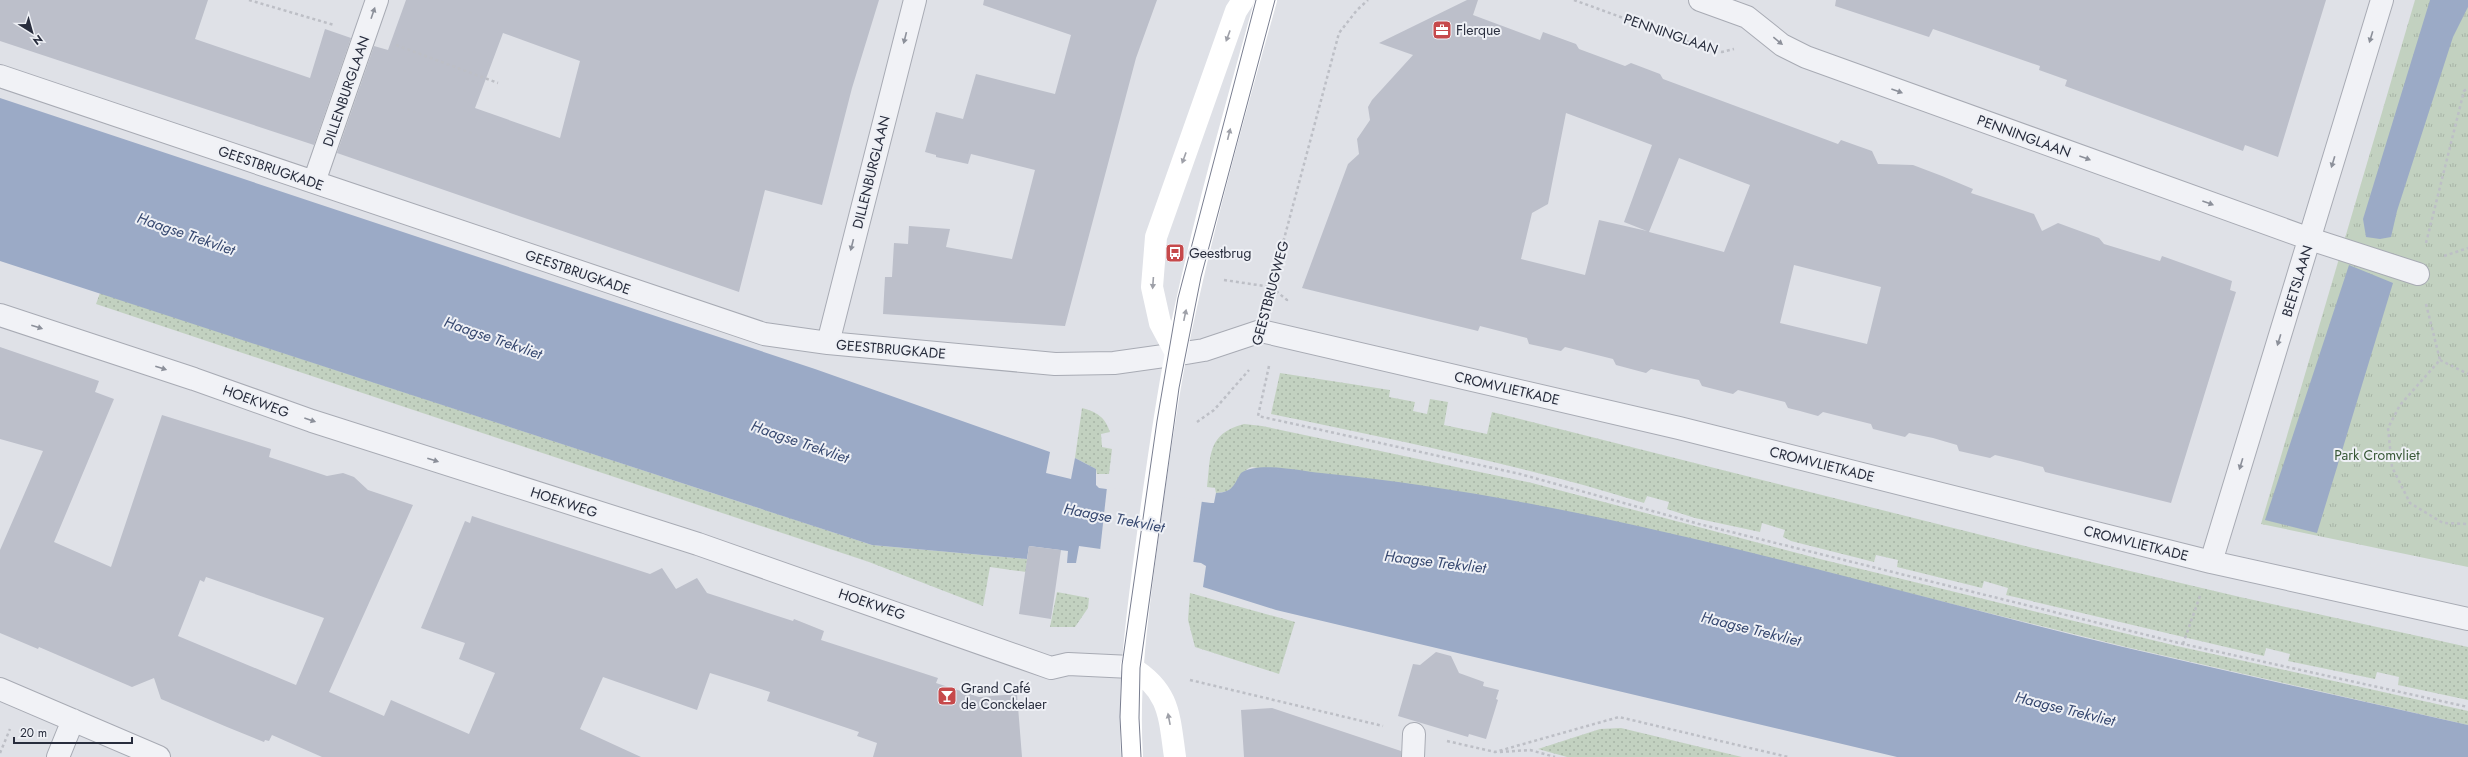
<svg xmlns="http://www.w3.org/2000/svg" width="2468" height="757" font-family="Jost,sans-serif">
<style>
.grass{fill:url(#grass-dots)}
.park{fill:url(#park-tufts)}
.water{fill:#9baac6}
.pier{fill:#dfe1e7}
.building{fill:#bcbfca;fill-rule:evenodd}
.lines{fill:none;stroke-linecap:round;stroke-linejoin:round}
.lane-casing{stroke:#a8abb4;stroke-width:24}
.street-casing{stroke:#a8abb4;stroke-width:24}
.path{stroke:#bdbfc6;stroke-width:2.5;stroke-dasharray:3 3;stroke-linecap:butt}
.lane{stroke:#f1f2f6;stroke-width:22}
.street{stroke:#f1f2f6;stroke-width:22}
.secondary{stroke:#fff;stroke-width:22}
.tram{stroke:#797e90;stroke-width:1}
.oneway{fill:#8c909a}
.oneway2{fill:#9ea0a8}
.labels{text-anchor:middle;stroke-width:4;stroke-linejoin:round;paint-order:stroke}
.poi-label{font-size:14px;fill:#282d3d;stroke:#eef0f5;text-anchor:start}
.street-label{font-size:14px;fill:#282d3d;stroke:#eef0f5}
.park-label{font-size:14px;fill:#385837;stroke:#eef0f5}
.water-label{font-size:15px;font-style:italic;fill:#35476f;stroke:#eef0f5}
</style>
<defs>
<pattern id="grass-dots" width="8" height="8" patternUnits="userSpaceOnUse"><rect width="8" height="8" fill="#c2d1c0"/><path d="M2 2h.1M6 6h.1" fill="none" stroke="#a7b4a6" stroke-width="1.8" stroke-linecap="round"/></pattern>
<pattern id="park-tufts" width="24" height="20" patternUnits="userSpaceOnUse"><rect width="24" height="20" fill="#c2d1c0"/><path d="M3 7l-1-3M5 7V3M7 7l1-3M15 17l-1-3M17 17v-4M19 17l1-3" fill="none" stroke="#a7b4a6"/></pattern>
</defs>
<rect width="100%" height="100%" fill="#dfe1e7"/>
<!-- grass -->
<path class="grass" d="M100 293 872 545 1027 559 1026 572 990 567 983 606 869 562 96 304Z
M1280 373 1390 390 1389 397 1415 402 1413 411 1427 414 1430 399 1448 402 1444 425 1487 434 1492 412 2037 549 2240 597 2468 647V700L2398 685 2399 677 2377 672 2375 679 2288 661 2290 654 2266 648 2264 656 2006 595 2008 588 1984 581 1982 588 1897 567 1898 560 1876 555 1874 562 1791 541 1783 537 1785 530 1762 523 1760 532 1695 518 1667 509 1669 502 1647 496 1644 503C1522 465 1396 440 1271 414Z
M1082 408C1097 412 1105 417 1110 432L1101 434 1102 447 1112 449 1109 474H1097L1096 469 1075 458Z
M1244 424 1262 426 1532 483 1820 559 2177 646 2468 711V725L2126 647 1717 546 1252 467C1235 472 1243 492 1216 493L1215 488 1207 487C1211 457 1206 434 1244 424Z
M1057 592 1089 598 1088 608 1075 627H1050Z
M1190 593 1295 622 1279 674 1195 647 1188 620Z
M1621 728 1742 757H1567L1538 749 1600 729Z"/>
<!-- park -->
<path class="park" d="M2415 0H2468V567L2261 524Z"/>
<!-- water -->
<path class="water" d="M2430 0H2468V7L2453 37 2397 211 2391 237 2380 239 2366 237 2363 219Z
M0 98 815 369 1050 452 1046 473 1071 479 1075 458 1096 469V485L1099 488 1211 503H1214L1216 493C1233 492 1233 486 1241 473 1258 461 1300 471 1321 473 1594 500 1857 583 2123 647 2238 674 2353 699 2468 725V757H1897L1276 610 1203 587 1206 566 1201 563 1079 546 1076 563H1067L1068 551 1029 546 1027 559 872 545 0 261Z
M2349 265 2393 283 2317 533 2265 520Z"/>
<!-- pier -->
<path class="pier" d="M1107 487 1202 500 1193 564 1100 551Z"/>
<!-- building -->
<path class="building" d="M0 0H208L195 39 310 78 325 29 351 38 314 145 0 41Z
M406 0H879L852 88 822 205 765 190 739 292 337 153 374 46 388 50ZM503 33 580 61 560 138 475 108Z
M984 0H1157L1136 58 1065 326 883 314 885 277H892L894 243 908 244 909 226 950 229 946 247 1012 259 1035 170 971 154 968 164 936 157V155L925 152 936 112 963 119 976 74 1055 94 1071 35 983 5Z
M1467 0H1478L1473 15 1540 40 1543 32 1576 44 1579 49 1625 66 1631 63 1660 74 1663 79 1838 144 1841 140 1872 151 1878 164 1913 165 1942 176 1973 189 1971 193 2034 214 2042 231 2058 223 2099 238 2104 244 2160 261 2162 256 2232 281 2230 290 2236 292 2171 503 2045 472 2043 467 2020 461 1995 455 1990 458 1959 451 1957 445 1933 438 1909 433 1905 437 1873 429 1871 424 1823 412 1818 416 1800 411 1788 408 1785 402 1738 390 1733 394 1702 386 1699 380 1676 375 1651 369 1646 373 1616 365 1613 359 1565 347 1561 351 1529 344 1527 338 1480 326 1478 331 1302 288 1348 164 1359 154 1357 139 1370 120 1368 107 1372 100 1413 55 1379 43ZM1566 113 1652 145 1624 222 1647 231 1599 220 1585 275 1521 259 1532 213 1548 204ZM1679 158 1750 185 1724 252 1649 232ZM1794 265 1881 287 1867 344 1780 323Z
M1836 0H2326L2278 157 2245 145 2243 151 2065 86 2067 80 2039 70 2040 66 1933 29 1929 37 1835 6Z
M0 347 99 381 95 392 114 399 54 542 111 567 162 415 271 449 269 457 327 476 343 473 354 477 368 490 413 505 329 692 384 716 391 700 469 734 495 673 459 659 465 643 421 628 465 521 470 523 472 516 650 574 662 568 676 589 697 578 707 593 793 621 794 619 824 631 821 640 938 678 936 683 979 697 1017 694 1022 757H873L877 743 857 736 859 732 767 701 770 692 710 673 697 710 603 677 580 729 641 757H322L272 735 269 741 265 740 264 742 227 727 161 699 154 678 132 687 39 647 38 649 0 633V550L43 451 0 439ZM206 577 324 618 296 685 178 636 200 580 204 582Z
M1029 546 1061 550 1051 619 1019 614Z
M1436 652 1451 656 1459 673 1484 682 1483 686 1499 690 1496 699 1498 700 1486 739 1469 734 1468 737 1398 716 1413 664 1420 665Z
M1272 708 1401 751V757H1244L1241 710Z"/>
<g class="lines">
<defs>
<path id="lane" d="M2310 239 2418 274"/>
<path id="street" d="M1700 0 1747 17 1782 45 1806 57 2310 239
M0 76 764 334 828 343 1055 364 1114 363 1185 353 1204 350 1261 331 1679 428 2211 562 2468 619
M314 182 377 0
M0 315 194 379 312 421 698 544 1051 668 1068 664 1131 667
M828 343 915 0
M2211 562 2382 0
M0 689 159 757
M58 757 73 720
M1413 757 1414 734"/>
</defs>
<!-- lane casing -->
<use href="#lane" class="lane-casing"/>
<!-- street casing -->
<use href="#street" class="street-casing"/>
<!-- path -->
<path class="path" d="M249 0 334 25
M1574 0 1711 50 1722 52 1734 49
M396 45 498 83
M2426 243 2464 91 2468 88
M2444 256 2468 248
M1224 280 1271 287 1287 300 1286 303
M1268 299 1339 33 1357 10 1368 0
M2426 304 2440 360 2400 405 2388 428 2392 467 2410 503 2443 523 2468 524
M2440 360 2468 374
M1269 366 1258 416 1520 474 1699 524 2183 644 2468 707
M1197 422 1214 410 1249 370
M2183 644 2201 593
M1190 680 1383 726
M1447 741 1495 752 1619 717 1788 757
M1500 752 1530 750 1555 757
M0 753 10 729"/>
<!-- lane -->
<use href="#lane" class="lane"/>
<!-- street -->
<use href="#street" class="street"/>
<!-- secondary -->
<path class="secondary" d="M1176 353 1160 323 1152 287 1156 237 1236 11 1243 0
M1131 667C1170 691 1169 715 1175 757
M1132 757C1127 679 1139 603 1149 526 1157 468 1165 410 1176 353 1200 234 1233 117 1266 0"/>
<!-- tram -->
<path class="tram" d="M1122 757 1120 717 1122 665 1157 421 1178 298 1256 0
M1141 757 1139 718 1140 668 1179 388 1201 277 1275 0"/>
</g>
<!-- one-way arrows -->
<defs><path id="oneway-solid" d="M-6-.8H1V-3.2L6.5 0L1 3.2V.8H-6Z"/></defs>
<g class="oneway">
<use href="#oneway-solid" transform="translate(373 13) rotate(-71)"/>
<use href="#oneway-solid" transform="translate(2371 37) rotate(107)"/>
<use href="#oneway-solid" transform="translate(905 38) rotate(104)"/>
<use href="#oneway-solid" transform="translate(1778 41) rotate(39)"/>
<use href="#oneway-solid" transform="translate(1897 91) rotate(20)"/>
<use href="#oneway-solid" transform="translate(2085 158) rotate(20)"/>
<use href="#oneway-solid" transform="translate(2333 162) rotate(107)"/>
<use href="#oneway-solid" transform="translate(2208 203) rotate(20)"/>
<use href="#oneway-solid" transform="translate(852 245) rotate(104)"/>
<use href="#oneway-solid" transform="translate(37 327) rotate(18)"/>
<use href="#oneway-solid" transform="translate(2279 340) rotate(107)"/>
<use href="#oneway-solid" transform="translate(161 368) rotate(18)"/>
<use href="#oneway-solid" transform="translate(310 420) rotate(19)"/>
<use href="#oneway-solid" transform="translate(433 460) rotate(18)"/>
<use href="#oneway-solid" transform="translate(2241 464) rotate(107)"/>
</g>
<g class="oneway2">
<use href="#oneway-solid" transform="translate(1228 36) rotate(110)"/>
<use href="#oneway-solid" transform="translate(1229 134) rotate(-76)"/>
<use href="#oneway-solid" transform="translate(1184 158) rotate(110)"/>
<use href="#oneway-solid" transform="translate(1153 283) rotate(94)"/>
<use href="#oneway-solid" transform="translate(1185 315) rotate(-78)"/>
<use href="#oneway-solid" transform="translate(1169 719) rotate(-101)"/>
</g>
<!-- icons -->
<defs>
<symbol id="office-square" viewBox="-11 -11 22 22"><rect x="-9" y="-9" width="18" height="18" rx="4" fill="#c6494b" stroke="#eef0f5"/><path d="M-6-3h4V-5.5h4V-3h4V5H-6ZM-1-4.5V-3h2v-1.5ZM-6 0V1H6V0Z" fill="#fff"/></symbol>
<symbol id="bus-square" viewBox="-11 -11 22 22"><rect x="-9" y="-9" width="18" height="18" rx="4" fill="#c6494b" stroke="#eef0f5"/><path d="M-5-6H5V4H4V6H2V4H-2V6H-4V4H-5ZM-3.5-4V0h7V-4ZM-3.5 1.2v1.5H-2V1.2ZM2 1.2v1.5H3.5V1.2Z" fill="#fff"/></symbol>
<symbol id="bar-square" viewBox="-11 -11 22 22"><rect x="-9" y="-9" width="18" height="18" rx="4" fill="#c6494b" stroke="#eef0f5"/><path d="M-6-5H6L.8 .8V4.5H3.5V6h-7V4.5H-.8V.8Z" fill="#fff"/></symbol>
</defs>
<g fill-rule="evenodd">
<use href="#office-square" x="1431" y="19" width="22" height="22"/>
<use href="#bus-square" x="1164" y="242" width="22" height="22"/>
<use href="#bar-square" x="936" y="685" width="22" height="22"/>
</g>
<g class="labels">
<!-- poi labels -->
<g class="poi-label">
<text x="1456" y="35">Flerque</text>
<text x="1189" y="258">Geestbrug</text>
<text x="961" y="693">Grand Café<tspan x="961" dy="16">de Conckelaer</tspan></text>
</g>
<!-- street labels -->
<g class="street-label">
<text transform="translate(1671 34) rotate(19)" y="5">PENNINGLAAN</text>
<text transform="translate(346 91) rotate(-71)" y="5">DILLENBURGLAAN</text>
<text transform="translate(2024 136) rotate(20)" y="5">PENNINGLAAN</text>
<text transform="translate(271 168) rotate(19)" y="5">GEESTBRUGKADE</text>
<text transform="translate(871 172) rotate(-76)" y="5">DILLENBURGLAAN</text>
<text transform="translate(578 272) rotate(19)" y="5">GEESTBRUGKADE</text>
<text transform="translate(2297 281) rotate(-73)" y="5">BEETSLAAN</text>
<text transform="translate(1270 293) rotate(-75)" y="5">GEESTBRUGWEG</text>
<text transform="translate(891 349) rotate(5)" y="5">GEESTBRUGKADE</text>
<text transform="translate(1507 388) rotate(13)" y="5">CROMVLIETKADE</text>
<text transform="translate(256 401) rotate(20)" y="5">HOEKWEG</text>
<text transform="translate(1822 464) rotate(14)" y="5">CROMVLIETKADE</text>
<text transform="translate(564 502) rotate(18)" y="5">HOEKWEG</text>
<text transform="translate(2136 543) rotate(14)" y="5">CROMVLIETKADE</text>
<text transform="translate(872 604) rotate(19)" y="5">HOEKWEG</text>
</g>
<!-- park labels -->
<g class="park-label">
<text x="2377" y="460">Park Cromvliet</text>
</g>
<!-- water labels -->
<g class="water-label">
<text transform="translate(186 234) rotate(19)" y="5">Haagse Trekvliet</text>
<text transform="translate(493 338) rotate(19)" y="5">Haagse Trekvliet</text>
<text transform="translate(800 442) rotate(19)" y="5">Haagse Trekvliet</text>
<text transform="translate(1114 518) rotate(11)" y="5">Haagse Trekvliet</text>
<text transform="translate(1435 562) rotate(7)" y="5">Haagse Trekvliet</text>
<text transform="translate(1751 629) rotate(14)" y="5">Haagse Trekvliet</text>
<text transform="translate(2065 709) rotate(14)" y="5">Haagse Trekvliet</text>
</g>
</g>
<!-- north arrow -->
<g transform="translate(32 32) rotate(143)" stroke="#eef0f5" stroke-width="3" paint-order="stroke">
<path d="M0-3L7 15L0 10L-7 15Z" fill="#282d3d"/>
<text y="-6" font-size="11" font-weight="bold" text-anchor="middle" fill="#282d3d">N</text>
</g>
<!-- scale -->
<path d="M14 737v6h118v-6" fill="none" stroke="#282d3d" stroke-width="2"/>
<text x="20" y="737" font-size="12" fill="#282d3d" stroke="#eef0f5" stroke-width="3" paint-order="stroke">20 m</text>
</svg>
